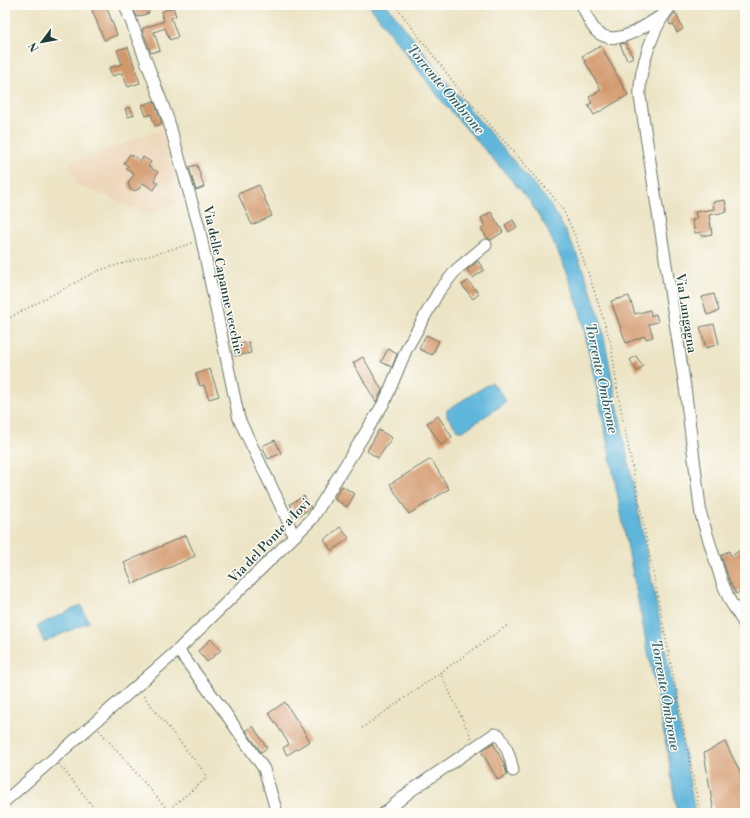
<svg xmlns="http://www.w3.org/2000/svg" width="750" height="818" font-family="'Libre Bodoni',serif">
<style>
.built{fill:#edd7bb}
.water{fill:#5eb6db;stroke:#3e7a88}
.building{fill:#d2976b}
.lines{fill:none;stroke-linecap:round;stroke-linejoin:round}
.minor-casing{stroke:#677767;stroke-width:13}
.path{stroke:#677767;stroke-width:1.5;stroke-dasharray:1 3;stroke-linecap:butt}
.minor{stroke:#fff;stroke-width:11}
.labels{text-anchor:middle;stroke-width:3;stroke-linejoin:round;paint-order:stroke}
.street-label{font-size:13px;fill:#1f3d34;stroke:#fdfcf7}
.water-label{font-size:14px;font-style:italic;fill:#326166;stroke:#fdfcf7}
</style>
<rect width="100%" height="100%" fill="#fdfcf7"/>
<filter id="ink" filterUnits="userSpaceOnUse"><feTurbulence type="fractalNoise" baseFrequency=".025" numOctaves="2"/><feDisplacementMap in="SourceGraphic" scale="8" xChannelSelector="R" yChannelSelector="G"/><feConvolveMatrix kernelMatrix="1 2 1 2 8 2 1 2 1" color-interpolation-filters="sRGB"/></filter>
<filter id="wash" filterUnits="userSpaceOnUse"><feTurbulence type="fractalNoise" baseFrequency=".012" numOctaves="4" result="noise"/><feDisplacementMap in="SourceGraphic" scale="16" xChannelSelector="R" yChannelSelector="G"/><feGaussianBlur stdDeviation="0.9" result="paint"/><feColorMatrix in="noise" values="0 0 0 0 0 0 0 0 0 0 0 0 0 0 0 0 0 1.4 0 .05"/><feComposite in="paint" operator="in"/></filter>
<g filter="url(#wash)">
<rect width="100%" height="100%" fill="#ece4c5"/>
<!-- built -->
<path class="built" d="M161 130 183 201 148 214 76 184 69 163Z"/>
<!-- water -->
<path class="water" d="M369 5H387L444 79 547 200C572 237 588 279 601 322L674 694 695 813H677L668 754 598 395 580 311 563 263 546 227 529 200 441 100Z
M492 382 505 399V403L463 431H458L447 416V410Z
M81 605 89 622 44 642 37 626Z"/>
<g id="blocks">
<!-- building -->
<path class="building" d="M90 5H106L117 35 104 40Z
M132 5H146L149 13 137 17Z
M173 7 176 16 171 18 178 37 170 40 165 28 154 32 160 50 151 53 142 29 164 21 161 12Z
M675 12 683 29 677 33 673 24 670 25 669 21Z
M625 43 633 57 627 60 620 44Z
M601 46 628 95 594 115 588 105 592 103 589 97 601 90 582 56Z
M128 47 140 83 128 87 122 73 112 76 109 68 122 64 117 50Z
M154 101 162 124 155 126 151 114 146 116 142 105Z
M130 107 134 115 128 117 125 109Z
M130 154 141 161 143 157 151 162 148 166 158 172 154 180 158 183 154 190 143 183 139 189 133 191 130 189 128 183 134 174 126 169 128 166 124 163Z
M197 165 204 187 196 190 189 167Z
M259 185 272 216 252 225 238 194Z
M725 200 727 212 709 215 712 234 701 236 700 232 695 233 692 220 697 219 695 212 714 209 713 202Z
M491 212 503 232 491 240 487 238 481 228 485 226 481 218Z
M513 220 517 227 509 232 505 225Z
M478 261 484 270 473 278 467 270Z
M468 281 479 294 473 299 462 285Z
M714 294 719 311 707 315 702 297Z
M629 296 635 314 650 310 651 316 656 314 658 322 649 324 653 337 646 339 645 336 626 343 611 301Z
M714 324 719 344 706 348 700 327Z
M426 335 439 341 432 355 419 349Z
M249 342 251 353 235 356 233 345Z
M388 349 397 354 392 367 381 362Z
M636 356 643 366 637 371 630 360Z
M363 357 382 390 376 402 353 363Z
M210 369 219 396 209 399 204 385 200 386 196 374Z
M438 416 452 437 441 445 427 423Z
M379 430 392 438 378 458 367 451Z
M275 440 281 453 268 459 262 446Z
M431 459 449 489 409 514 390 484Z
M342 486 355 494 347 507 334 499Z
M304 496 311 508 297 517 290 504Z
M340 527 349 538 332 551 324 540Z
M186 535 195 556 133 584 124 563Z
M745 547V589L736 594 729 580 721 555 729 551 731 556Z
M211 639 221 650 207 662 198 651Z
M285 702 310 741 287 755 283 748 289 744 269 713Z
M253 726 267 748 261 752 246 731Z
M725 742 745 781V811L741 813H714L704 753Z
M493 743 504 764 507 775 498 780 481 751Z"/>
</g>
</g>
<g filter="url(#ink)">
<use href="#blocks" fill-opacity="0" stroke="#677767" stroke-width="1"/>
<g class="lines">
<defs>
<path id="minor" d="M125 5 168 119 199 227 239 419 287 519 293 536
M582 5C586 13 590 26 597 32 618 49 646 24 664 14
M672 5C654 23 638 72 640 97L685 387 701 515 722 582 730 601 745 625
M178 650 224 711 264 769 277 813
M5 801 178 650 312 519 385 401 407 348 439 291 457 269 486 245
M384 813 412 790 494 734 499 735C507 747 511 758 513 771"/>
</defs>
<!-- minor casing -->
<use href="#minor" class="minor-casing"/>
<!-- path -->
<path class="path" d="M395 5 461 92 551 194 563 210 574 233 593 287 611 344 618 394 700 813
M7 319 97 271 193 243
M440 672 472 739
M362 728 508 625
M99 730 168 810 208 777 142 694
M59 764 98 813"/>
<!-- minor -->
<use href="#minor" class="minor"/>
</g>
</g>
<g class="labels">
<!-- street labels -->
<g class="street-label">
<text transform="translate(224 280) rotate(78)" y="5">Via delle Capanne vecchie</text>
<text transform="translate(687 313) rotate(81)" y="5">Via Lungagna</text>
<text transform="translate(269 540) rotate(-46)" y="5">Via del Ponte a Iovi</text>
</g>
<!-- water labels -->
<g class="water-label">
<text transform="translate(446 89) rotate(50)" y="5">Torrente Ombrone</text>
<text transform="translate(602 378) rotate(78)" y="5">Torrente Ombrone</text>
<text transform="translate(666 695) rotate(80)" y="5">Torrente Ombrone</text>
</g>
</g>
<!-- margin -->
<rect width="750" height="818" fill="none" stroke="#fdfcf7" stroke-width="20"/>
<!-- north arrow -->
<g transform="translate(42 42) rotate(238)" stroke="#fdfcf7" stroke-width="3" paint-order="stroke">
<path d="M0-3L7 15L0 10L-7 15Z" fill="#1f3d34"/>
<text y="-6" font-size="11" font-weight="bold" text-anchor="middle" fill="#1f3d34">N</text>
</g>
</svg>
